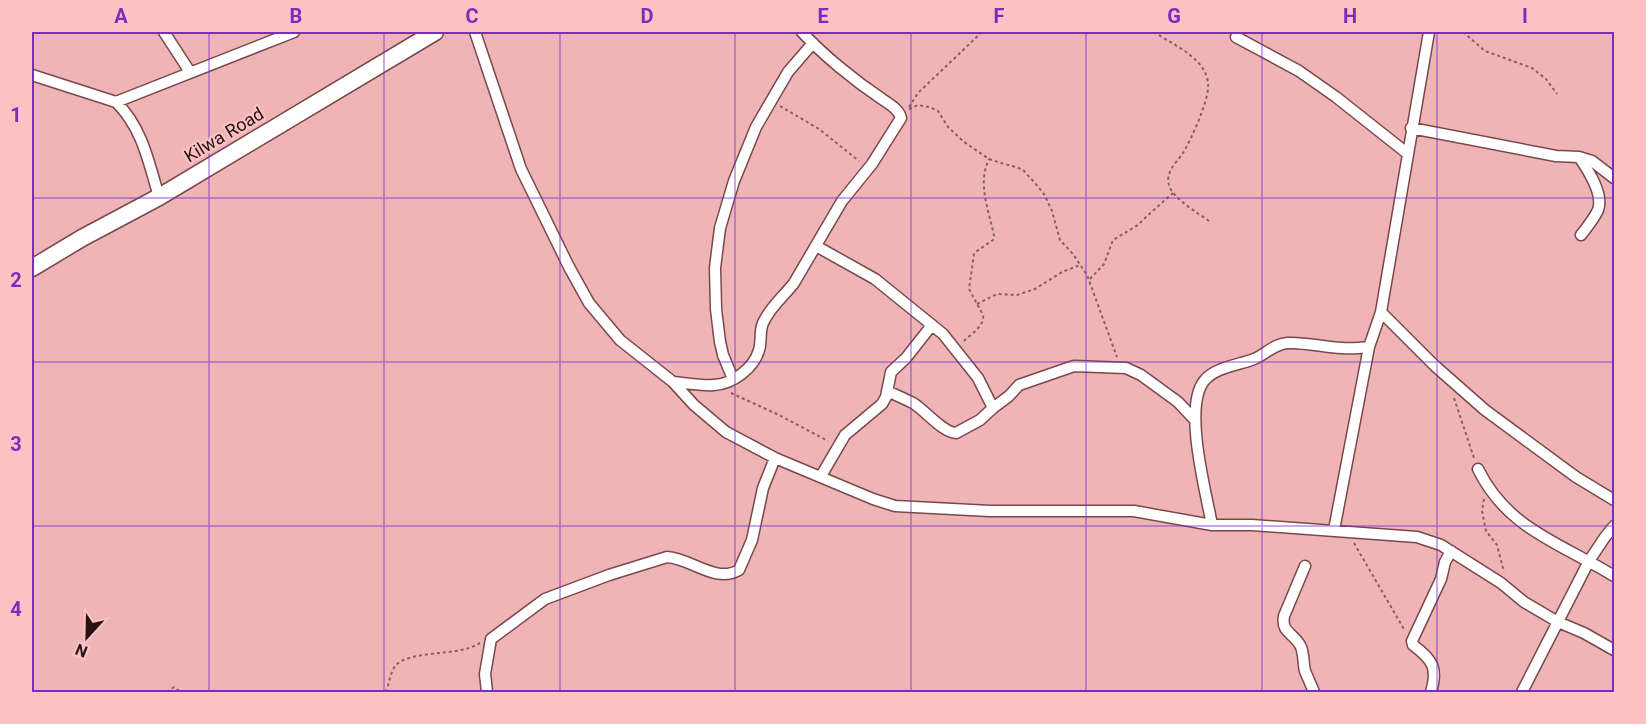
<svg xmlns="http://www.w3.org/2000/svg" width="1646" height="724" font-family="Roboto,sans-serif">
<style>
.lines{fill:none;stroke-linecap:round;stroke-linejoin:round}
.minor-casing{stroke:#7a484b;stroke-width:13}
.trunk-casing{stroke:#7a484b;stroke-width:19}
.path{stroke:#865f61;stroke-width:2;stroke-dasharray:3 3;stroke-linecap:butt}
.minor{stroke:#fff;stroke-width:10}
.trunk{stroke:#fff;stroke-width:16}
.grid{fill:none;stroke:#7b2cbf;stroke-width:1.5;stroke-opacity:0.55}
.labels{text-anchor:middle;stroke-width:4.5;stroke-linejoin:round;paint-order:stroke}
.street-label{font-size:18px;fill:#271214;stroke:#fcc1c3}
.neatline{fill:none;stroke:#7b2cbf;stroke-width:2}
.grid-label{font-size:20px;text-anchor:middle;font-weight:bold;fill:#7b2cbf}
</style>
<rect width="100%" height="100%" fill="#efb4b6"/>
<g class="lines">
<defs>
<path id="minor" d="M164 32 190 72
M475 32 521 169 569 267 589 303 620 340 673 382 694 405 726 432 775 458 873 499 895 506 990 511H1134L1212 525H1252L1417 537 1441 545 1501 583 1524 602 1558 622 1584 633 1614 650
M1429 32 1381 312 1435 366 1485 410 1576 477 1614 500
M1236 37 1299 71 1336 97 1408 154
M32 75 116 102C142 127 149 163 159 197
M116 102 294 32
M1411 128 1556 156 1579 157 1592 161 1614 178
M1579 157C1588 170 1604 194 1598 210 1594 219 1587 227 1581 235
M816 246 875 279 943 334 978 378 993 408
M733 379 723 355 720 342 716 309 715 268 720 228 734 181 756 127 788 72 813 43
M673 382C686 383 701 386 714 385 733 384 754 368 759 350 762 341 759 332 763 323 770 307 784 296 794 283L842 201 872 164 901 118C899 109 889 104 882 99 855 81 823 55 802 32
M887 391C896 395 905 399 913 403 926 411 942 432 956 433L980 420 993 408 1009 396 1019 385 1074 366 1126 368 1141 375 1178 402 1194 419
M1478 469C1508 530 1561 543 1614 576
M821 476 845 435 882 404 886 397 891 372 906 358 932 325
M1212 525C1206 492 1183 408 1204 381 1215 367 1239 365 1254 359 1266 354 1274 344 1287 343 1305 342 1323 347 1342 348 1351 349 1360 348 1369 347
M1334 530 1369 347 1381 312
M1305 566 1284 616C1281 634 1294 632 1301 647 1304 654 1303 663 1305 671 1308 678 1311 685 1314 692
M487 692 485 674 491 639 545 599 609 575 667 557C691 558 715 584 739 570L752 540 763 488 775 458
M1431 692C1438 668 1433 660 1413 645L1412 641 1441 579 1445 562 1451 551
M1522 692 1589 561 1605 537 1614 526"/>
<path id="trunk" d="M32 268 82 238 159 197 435 32"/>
</defs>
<!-- minor casing -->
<use href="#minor" class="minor-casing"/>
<!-- trunk casing -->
<use href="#trunk" class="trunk-casing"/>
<!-- path -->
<path class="path" d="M1154 32C1169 42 1191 52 1202 67 1205 72 1208 78 1208 84 1210 98 1191 140 1183 153 1177 162 1165 172 1169 185 1172 198 1198 213 1209 221
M1463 32 1485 51 1532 68 1546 79 1557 94
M780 106 819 129 859 161
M909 107 918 93 982 32
M909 109 918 105 929 107 938 111 948 127 964 142 989 159 1001 163 1016 167 1023 170 1035 183 1044 194 1052 211 1060 240 1073 254 1087 275 1117 357
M1090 279 1104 264 1113 240 1138 225 1147 216 1173 193
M977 304 997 294 1017 295 1035 289 1062 272 1080 265
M964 341C971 334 985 326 983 315L969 289 974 254 977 251 993 240 994 236C989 210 977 184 989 159
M731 393 779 415 828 441
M1454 398 1474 458
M1484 499 1482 511 1486 531 1497 545 1504 572
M1354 543 1405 631
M167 692 174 687 181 692
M386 692C389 685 390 672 396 665 408 653 444 654 461 650 468 649 474 646 480 643"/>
<!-- minor -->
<use href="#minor" class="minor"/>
<!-- trunk -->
<use href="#trunk" class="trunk"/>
</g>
<!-- grid -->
<path class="grid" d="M209 32V692M384 32V692M560 32V692M735 32V692M911 32V692M1086 32V692M1262 32V692M1437 32V692M32 198H1614M32 362H1614M32 526H1614"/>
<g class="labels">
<!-- street labels -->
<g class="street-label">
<text transform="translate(224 135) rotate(-31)" y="6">Kilwa Road</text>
</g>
</g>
<!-- border -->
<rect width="1646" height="724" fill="none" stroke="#fcc1c3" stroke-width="66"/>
<!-- north arrow -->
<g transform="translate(87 637) rotate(202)" stroke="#fcc1c3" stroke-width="4.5" paint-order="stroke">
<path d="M0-4.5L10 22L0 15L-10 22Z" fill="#271214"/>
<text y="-9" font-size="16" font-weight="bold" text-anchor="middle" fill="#271214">N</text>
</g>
<rect x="33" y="33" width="1580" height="658" class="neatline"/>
<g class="grid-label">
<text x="121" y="23">A</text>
<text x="296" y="23">B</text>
<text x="472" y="23">C</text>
<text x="647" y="23">D</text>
<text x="823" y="23">E</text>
<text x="999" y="23">F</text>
<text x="1174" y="23">G</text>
<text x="1350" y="23">H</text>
<text x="1525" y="23">I</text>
<text x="16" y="122">1</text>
<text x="16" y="287">2</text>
<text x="16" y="451">3</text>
<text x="16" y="616">4</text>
</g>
</svg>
